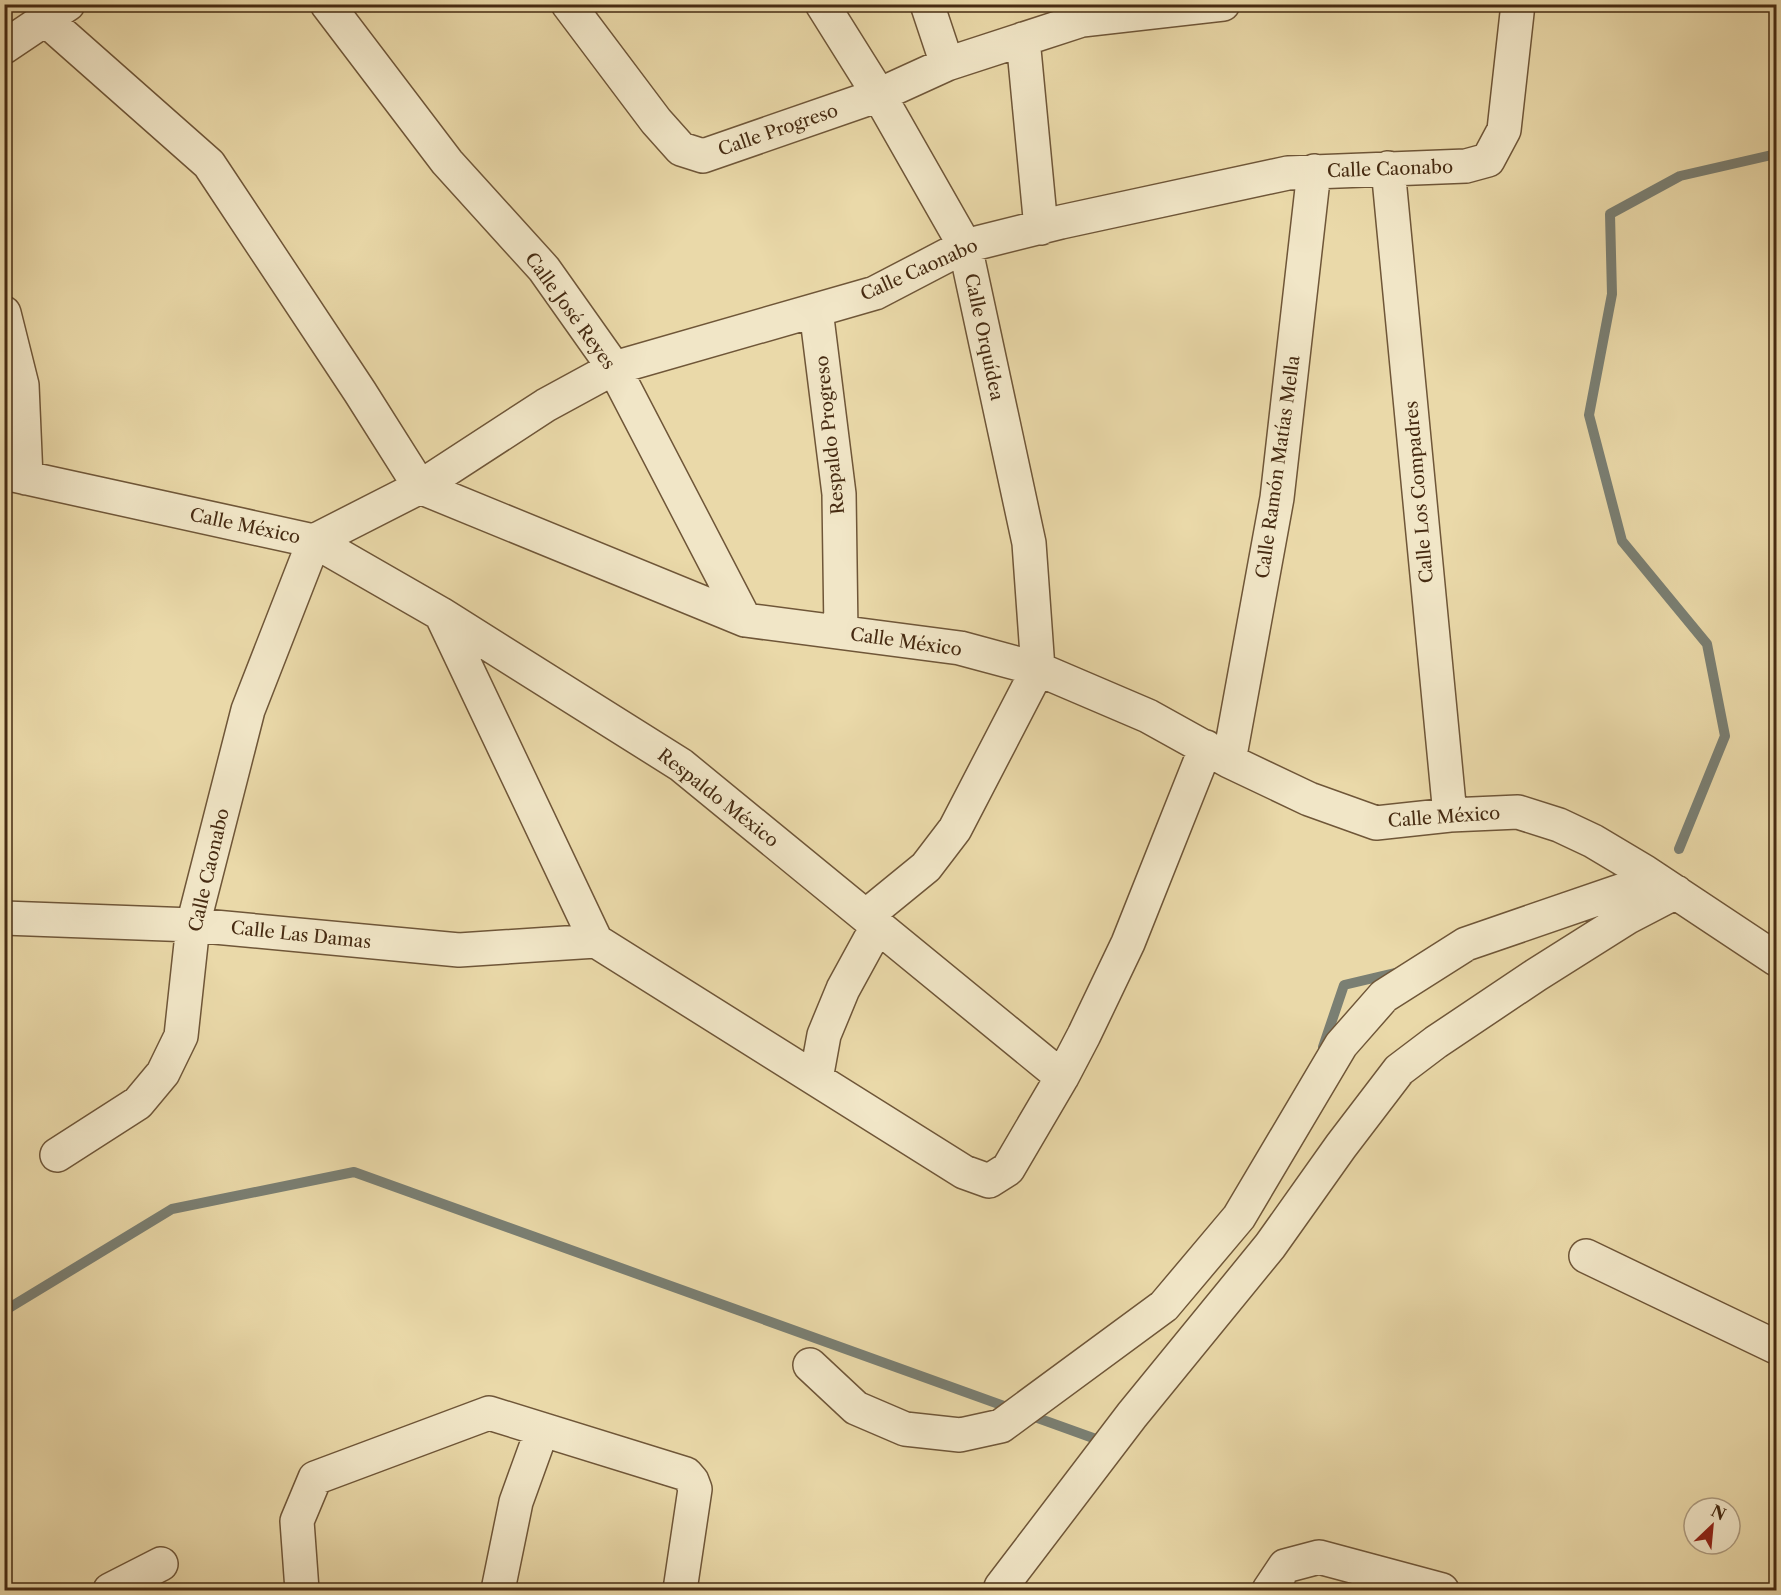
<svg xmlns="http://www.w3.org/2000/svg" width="1781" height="1595" font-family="'Libre Caslon Text',serif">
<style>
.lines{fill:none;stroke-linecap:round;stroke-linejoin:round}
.stream{stroke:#7a7f73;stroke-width:10}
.minor-casing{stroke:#6f5638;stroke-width:36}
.minor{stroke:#f1e6c7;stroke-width:33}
.labels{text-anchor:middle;stroke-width:4.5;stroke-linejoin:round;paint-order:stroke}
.street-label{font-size:18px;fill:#462b12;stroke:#f1e6c7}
</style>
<rect width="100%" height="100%" fill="#ead9a9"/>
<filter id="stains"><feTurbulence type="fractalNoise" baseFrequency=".00333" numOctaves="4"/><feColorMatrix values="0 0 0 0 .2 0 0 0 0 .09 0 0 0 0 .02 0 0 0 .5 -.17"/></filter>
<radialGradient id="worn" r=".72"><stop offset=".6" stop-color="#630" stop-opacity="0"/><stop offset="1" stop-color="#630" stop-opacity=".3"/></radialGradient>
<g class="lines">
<!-- stream -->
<path class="stream" d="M1679 849 1725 736 1707 644 1622 541 1589 415 1612 294 1610 214 1680 176 1776 154
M1323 1047 1344 985 1399 972
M4 1311 172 1209 354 1172 1107 1443"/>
<defs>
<path id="minor" d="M327 4 447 162 544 269 614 368 745 620
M568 4 656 121 681 149 703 156 879 95 947 64 1082 20 1223 4
M822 4 879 95 965 246 1029 543 1038 669 955 829 926 867 866 916
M927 4 947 64
M45 19 209 164 360 392 420 487
M1023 39 1041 228
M4 47 68 4
M1388 168 1450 815
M816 310 839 494 841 632
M4 313 22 385 26 478
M4 473 314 541 441 614 681 765 1062 1077
M420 487 745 620 960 648 1038 669 1148 716 1229 761 1309 799 1376 823 1450 815 1518 812 1559 825 1593 841 1645 872 1776 959
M314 541 420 487 546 405 614 368 875 293 965 246 1061 222 1288 173 1466 166 1488 160 1504 130 1518 4
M441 614 596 941 964 1172 989 1181 1008 1169 1062 1077 1084 1035 1128 943 1206 747
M1229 761 1277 498 1314 171
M4 918 193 925 459 950 596 941
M816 1079 824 1035 843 989 878 925
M57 1155 138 1103 163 1073 181 1036 193 925 248 710 314 541
M1586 1256 1776 1347
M810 1365 856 1408 905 1429 960 1435 1001 1426 1164 1306 1239 1217 1341 1045 1384 996 1466 944 1655 879
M110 1590 161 1564
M302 1590 297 1521 315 1478 489 1413 686 1474 692 1481 695 1489 680 1590
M498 1590 516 1502 542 1430
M1000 1590 1001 1587 1132 1415 1270 1246 1341 1146 1399 1070 1436 1042 1536 975 1628 917 1676 892
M1269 1590 1285 1566 1319 1557 1442 1590"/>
</defs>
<!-- minor casing -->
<use href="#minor" class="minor-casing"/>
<!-- minor -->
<use href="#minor" class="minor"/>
</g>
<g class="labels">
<!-- street labels -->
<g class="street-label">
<text transform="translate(778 130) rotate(-19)" y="6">Calle Progreso</text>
<text transform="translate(1390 169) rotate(-2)" y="6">Calle Caonabo</text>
<text transform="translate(919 270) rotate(-24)" y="6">Calle Caonabo</text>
<text transform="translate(570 311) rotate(54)" y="6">Calle José Reyes</text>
<text transform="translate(984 337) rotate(78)" y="6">Calle Orquídea</text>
<text transform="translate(830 435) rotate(-96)" y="6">Respaldo Progreso</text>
<text transform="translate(1278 467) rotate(-82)" y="6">Calle Ramón Matías Mella</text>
<text transform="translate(1419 492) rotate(-95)" y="6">Calle Los Compadres</text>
<text transform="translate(245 526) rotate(12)" y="6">Calle México</text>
<text transform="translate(906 642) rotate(8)" y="6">Calle México</text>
<text transform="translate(718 798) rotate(38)" y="6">Respaldo México</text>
<text transform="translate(1444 817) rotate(-4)" y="6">Calle México</text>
<text transform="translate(209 870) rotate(-77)" y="6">Calle Caonabo</text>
<text transform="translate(301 935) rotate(6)" y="6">Calle Las Damas</text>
</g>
</g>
<!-- margin -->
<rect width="1781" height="1595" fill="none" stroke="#ead9a9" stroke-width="24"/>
<rect x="6" y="6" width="1769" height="1583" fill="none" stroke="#462b12" stroke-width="3"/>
<rect x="12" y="12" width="1757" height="1571" fill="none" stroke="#462b12" stroke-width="1.5"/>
<!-- north arrow -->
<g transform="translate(1712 1526) rotate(26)"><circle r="28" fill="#f1e6c7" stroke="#ad9b7f" stroke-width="1.5"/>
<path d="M0-4.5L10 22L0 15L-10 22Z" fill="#8f2418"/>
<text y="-9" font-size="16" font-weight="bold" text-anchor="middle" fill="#462b12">N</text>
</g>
<rect width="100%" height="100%" filter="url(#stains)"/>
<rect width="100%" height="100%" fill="url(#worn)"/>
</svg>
